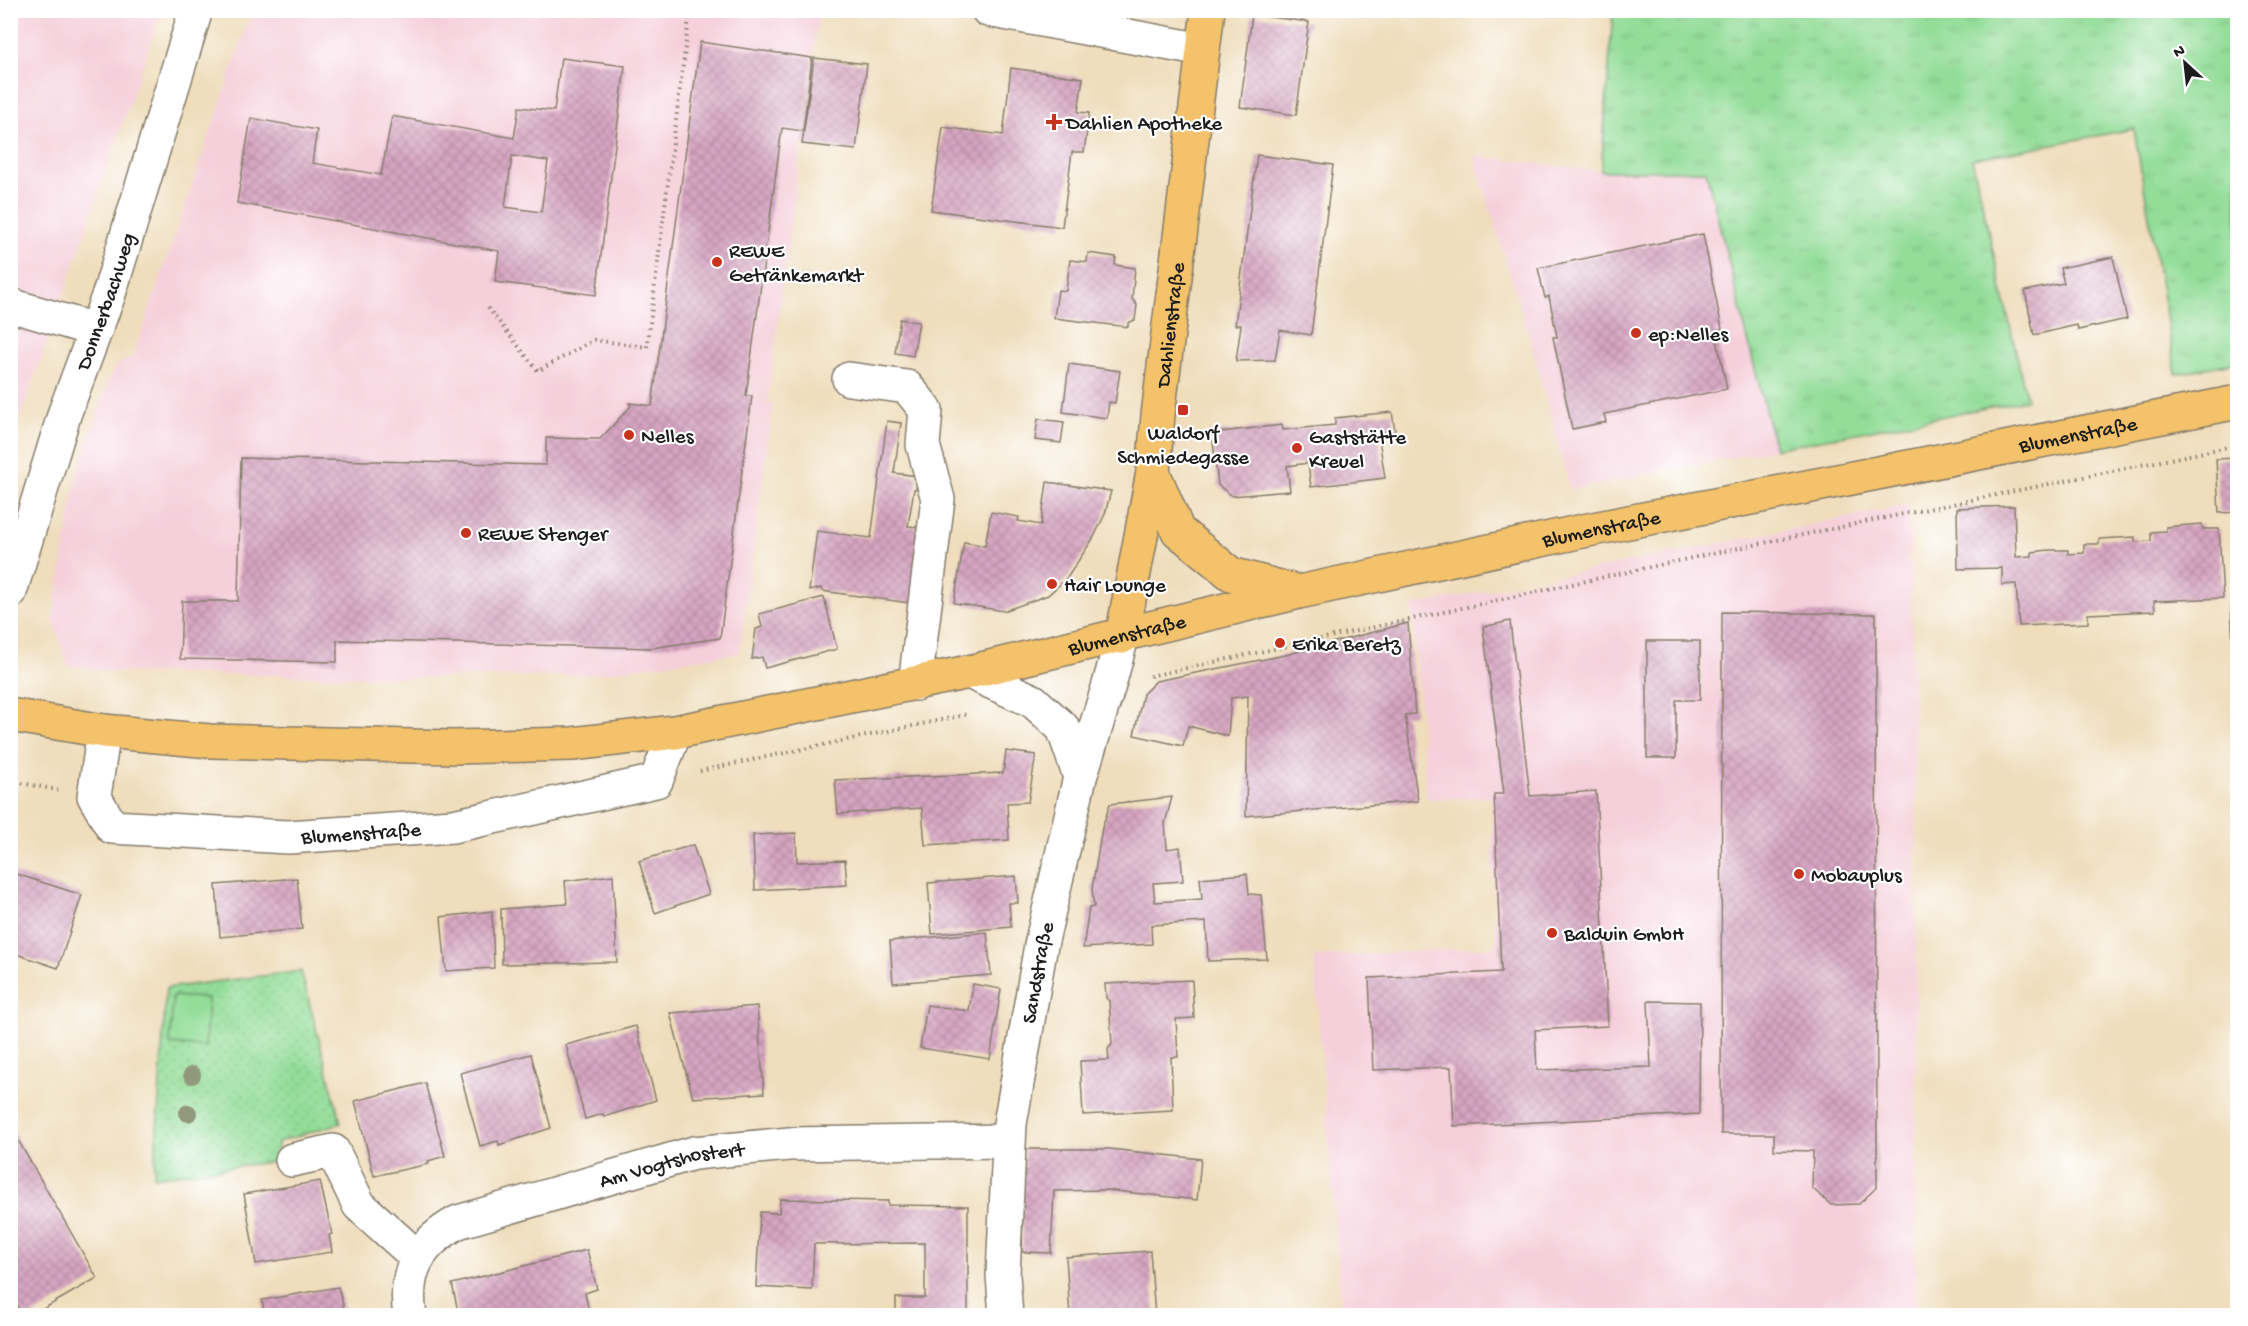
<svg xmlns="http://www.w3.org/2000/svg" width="2248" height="1326" font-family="'Gochi Hand',sans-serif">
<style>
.built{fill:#f5cfda}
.grass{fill:url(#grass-tufts);stroke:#587c5a;stroke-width:1.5}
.park{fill:url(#park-dots);stroke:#587c5a;stroke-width:1.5}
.pitch{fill:#93dd98;stroke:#587c5a;stroke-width:1.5}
.building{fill:url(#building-cross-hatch);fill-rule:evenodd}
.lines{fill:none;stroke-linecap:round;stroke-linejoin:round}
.minor-casing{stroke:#867c6c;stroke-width:36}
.major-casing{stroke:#867c6c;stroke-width:36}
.path{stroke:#867c6c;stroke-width:4;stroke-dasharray:1.5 4.5;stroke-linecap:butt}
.minor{stroke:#fff;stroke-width:33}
.major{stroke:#f3c26a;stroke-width:33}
.tree{fill:#92987b}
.poi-dot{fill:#c8321e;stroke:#fff;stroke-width:2}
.labels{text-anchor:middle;stroke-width:4.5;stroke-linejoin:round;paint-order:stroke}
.poi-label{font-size:21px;fill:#1c1c1c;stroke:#fff;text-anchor:start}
.street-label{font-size:21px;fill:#1c1c1c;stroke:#fff}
</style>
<defs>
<pattern id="grass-tufts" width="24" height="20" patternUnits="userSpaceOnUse" patternTransform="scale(1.5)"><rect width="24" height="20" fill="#93dd98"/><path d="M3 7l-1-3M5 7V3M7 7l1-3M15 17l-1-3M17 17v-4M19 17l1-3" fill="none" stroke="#7ebd82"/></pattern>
<pattern id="park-dots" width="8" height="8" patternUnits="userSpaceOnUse" patternTransform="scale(1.5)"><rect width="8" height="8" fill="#93dd98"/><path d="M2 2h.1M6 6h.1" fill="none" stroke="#7ebd82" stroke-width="1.8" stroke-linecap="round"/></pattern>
<pattern id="building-cross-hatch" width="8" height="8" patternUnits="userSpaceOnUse" patternTransform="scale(1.5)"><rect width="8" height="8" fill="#d6a5c1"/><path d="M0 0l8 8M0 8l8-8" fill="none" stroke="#b78da5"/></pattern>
</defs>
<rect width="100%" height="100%" fill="#fff"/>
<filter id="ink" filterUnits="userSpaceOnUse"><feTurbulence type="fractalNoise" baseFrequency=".0167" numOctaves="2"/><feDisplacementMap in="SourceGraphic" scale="12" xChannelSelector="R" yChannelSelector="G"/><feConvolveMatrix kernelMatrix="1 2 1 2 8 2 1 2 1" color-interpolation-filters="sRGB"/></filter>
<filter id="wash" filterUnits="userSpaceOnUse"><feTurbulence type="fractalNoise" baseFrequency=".008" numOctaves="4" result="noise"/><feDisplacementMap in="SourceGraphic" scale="24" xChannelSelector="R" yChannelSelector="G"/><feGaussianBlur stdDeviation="1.35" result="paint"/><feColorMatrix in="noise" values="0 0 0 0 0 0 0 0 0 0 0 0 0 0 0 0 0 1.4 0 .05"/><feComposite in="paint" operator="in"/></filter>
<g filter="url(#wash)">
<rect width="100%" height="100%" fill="#efddbb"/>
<!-- built -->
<path class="built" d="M11 11H161L57 314 11 441Z
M252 11H819L767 403 773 404 739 653 588 675 414 678 118 672 67 666 53 618 77 474 111 374 120 363 133 357Z
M1474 156 1601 171H1706L1775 449 1570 490 1533 350Z
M1909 505 1916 809V1315H1342L1314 957 1496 947 1491 797 1427 799 1412 606Z"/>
<!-- grass -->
<path class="grass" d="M1613 11H2237V362L2176 374 2134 129 1972 159 2027 400 1775 449 1706 171H1601Z"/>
<!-- park -->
<path class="park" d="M301 971 341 1123 278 1142V1161L154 1177 166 988Z"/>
<!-- pitch -->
<path class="pitch" d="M173 996 208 998 205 1047 170 1044Z"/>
<g id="blocks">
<!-- building -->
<path class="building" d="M1252 15 1309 22 1296 115 1240 107Z
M700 42 812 58 803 131 782 128 746 396H752L720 638 651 648 337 640V662L180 659 182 601H238L241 458 546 465V438L600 439 631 406 629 403 652 406Z
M561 58 625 66 596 295 495 282 499 251 237 203 251 118 317 130 312 163 381 175 392 116 514 138 519 107 554 111ZM512 156 548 161 541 212 505 207Z
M814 58 867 64 856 150 802 144Z
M1011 68 1083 78 1078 112 1089 113 1087 131 1084 152H1072L1062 227 931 210 943 127 1003 135Z
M1257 155 1333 165 1311 335 1280 330 1275 360 1236 361 1241 325H1235Z
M1703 234 1722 329 1715 330 1727 389 1604 414 1606 422 1572 429 1553 337H1557L1549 296 1545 298 1538 268Z
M1088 253 1116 257 1115 265 1135 268 1132 299 1137 305 1135 320 1128 323V327L1054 318 1058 290 1066 291 1070 260 1087 262Z
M2113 257 2127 319 2078 330 2077 325 2034 335 2025 291 2064 283 2060 268Z
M900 319 919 322 913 356 895 353Z
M1069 364 1120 371 1115 403 1109 402 1107 418 1063 412Z
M1392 412 1395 431 1378 432 1385 478 1311 487 1308 463 1287 466 1290 491 1232 496 1218 485 1212 433 1282 425 1283 430 1335 425V418Z
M1038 419 1064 422 1061 443 1035 440Z
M887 421 901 423 894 473 918 476 916 489H914L908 526 928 528 917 604 822 591 821 588 809 591 817 531 871 538Z
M2238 458V512L2219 513 2216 459Z
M1047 482 1111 491 1105 514 1094 537 1067 578 1048 595 1004 611 954 603 964 542 985 546 991 512 1019 517 1018 521 1041 525Z
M2014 506 2016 557 2032 556V552L2049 550H2068V554L2084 553V544H2099V539L2135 537V542L2151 541V532L2166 531V527L2202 524 2203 529H2219L2223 598 2154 601 2155 611 2088 614V623L2019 626 2016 584 2002 585V568L1958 569 1957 508Z
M824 597 837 649 765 668 762 657 752 659 756 629 762 627 759 614Z
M2238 606V646H2233L2231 607Z
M1722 612 1876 614 1877 1187 1859 1204 1831 1205 1812 1188 1813 1151 1774 1150V1134H1721Z
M1510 621 1530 796 1596 791 1608 1026 1535 1030 1537 1070 1651 1067 1648 1001 1700 1002 1699 1114 1454 1126 1451 1067 1373 1070 1369 978 1501 972 1494 794H1504L1483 627Z
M1408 623 1415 714 1405 715 1418 801 1246 816 1248 696 1231 698 1228 736 1188 726 1183 746 1134 735 1143 694 1156 681 1285 655Z
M1647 641H1700V700H1676V758H1647Z
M1006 751 1036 755 1028 802 1007 803 1009 840 925 845 922 808 838 814 835 780 1003 773Z
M1172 797 1165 823 1167 849 1180 847 1183 881 1153 883 1155 902 1202 899 1200 878 1247 874 1249 894 1261 895 1267 959 1208 961 1206 922 1151 925 1152 944 1083 948 1089 908 1094 907 1092 889 1102 828 1110 804Z
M796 833 797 862 845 860 847 885 755 890 753 835Z
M693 845 709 894 655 913 639 861Z
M10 872 82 895 58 968 10 952Z
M613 875 617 962 502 964 501 909 567 904 565 881Z
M1016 876 1018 903H1009L1011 927 932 934 928 883Z
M297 878 302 929 220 937 216 885Z
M492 911 494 968 446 971 441 917Z
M987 932 991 975 893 983 890 941Z
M1192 980 1194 1018 1176 1019 1178 1057H1171L1173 1110 1083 1115 1080 1061 1109 1060 1108 1049 1112 1044 1109 1001 1106 998 1105 984Z
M973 984 1001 989 990 1059 920 1048 927 1005 969 1011Z
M757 1006 764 1093 693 1098 670 1013Z
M636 1026 656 1100 604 1117 603 1114 585 1119 566 1045Z
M531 1054 551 1128 499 1145 498 1141 480 1146 460 1073Z
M425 1083 445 1156 428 1161 429 1164 374 1176 355 1101Z
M10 1126 97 1278 31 1316H23L10 1294Z
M1024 1149H1110L1201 1159 1197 1200 1106 1190 1054 1191 1051 1253 1022 1252Z
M320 1181 332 1234 329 1235 332 1252 256 1264 244 1194Z
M780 1199 888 1201V1205L968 1206V1316H896V1298H925V1243L814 1244 812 1290 756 1287 760 1212 779 1213Z
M587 1250 597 1289 585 1293 590 1316H459L452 1284Z
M1150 1251 1155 1316H1070L1066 1257Z
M338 1287 346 1316H265L262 1300Z"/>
</g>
</g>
<g filter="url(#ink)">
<use href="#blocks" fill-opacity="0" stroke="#867c6c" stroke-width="1.5"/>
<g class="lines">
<defs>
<g id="minor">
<path d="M988 10 1203 50"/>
<path d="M10 310 17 307 95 330"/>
<path d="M849 379 907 387 926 410 923 445 938 499 915 684"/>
<path id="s1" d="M10 592 65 412 109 294 196 10"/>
<path d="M969 672 1033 701 1063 728 1080 777"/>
<path id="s2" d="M104 731 94 796 112 827 288 837 453 826 656 781 675 732"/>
<path d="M292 1160 333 1151 359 1205 418 1258"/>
<path id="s3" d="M410 1316C403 1270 419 1244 458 1222L694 1153 789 1144 1007 1141"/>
<path id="s4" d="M1006 1316 1003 1275 1010 1124 1041 945 1080 777 1109 685 1122 637"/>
</g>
<g id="major">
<path d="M1153 472 1178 531 1231 574 1295 591"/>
<path id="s5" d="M1122 637 1153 472 1158 415 1208 10"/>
<path id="s6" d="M10 715 104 731 210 741 453 747 572 744 675 732 969 672 1299 592 1583 531 2238 402"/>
</g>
</defs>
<!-- minor casing -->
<use href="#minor" class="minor-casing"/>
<!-- major casing -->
<use href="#major" class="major-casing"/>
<!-- path -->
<path class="path" d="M488 308 538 371 594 340 647 347 690 10
M1150 676 1710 554 2238 445
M700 771 969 714
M10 781 58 790"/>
<!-- minor -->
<use href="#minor" class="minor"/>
<!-- major -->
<use href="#major" class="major"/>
</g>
<!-- trees -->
<g class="tree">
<circle cx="192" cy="1075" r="9"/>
<circle cx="188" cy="1113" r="9"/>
</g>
</g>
<!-- markers -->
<g class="poi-dot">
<path d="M1051 113h6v6h6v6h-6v6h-6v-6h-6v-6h6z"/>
<circle cx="717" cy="262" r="6"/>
<circle cx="1636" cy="333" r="6"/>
<rect x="1177" y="404" width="12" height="12" rx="3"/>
<circle cx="629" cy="435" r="6"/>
<circle cx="1297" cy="448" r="6"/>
<circle cx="466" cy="533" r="6"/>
<circle cx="1052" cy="584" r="6"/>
<circle cx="1280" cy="643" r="6"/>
<circle cx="1799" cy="874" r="6"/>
<circle cx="1552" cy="933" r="6"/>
</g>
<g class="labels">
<!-- poi labels -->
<g class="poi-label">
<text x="1066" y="129">Dahlien Apotheke</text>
<text x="729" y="257">REWE<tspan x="729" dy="24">Getränkemarkt</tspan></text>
<text x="1648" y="340">ep:Nelles</text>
<text x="1183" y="439" text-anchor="middle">Waldorf<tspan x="1183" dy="24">Schmiedegasse</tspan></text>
<text x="641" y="442">Nelles</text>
<text x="1309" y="443">Gaststätte<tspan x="1309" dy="24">Kreuel</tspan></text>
<text x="478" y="540">REWE Stenger</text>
<text x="1064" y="591">Hair Lounge</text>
<text x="1292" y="650">Erika Beretz</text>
<text x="1811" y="881">Mobauplus</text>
<text x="1564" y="940">Balduin GmbH</text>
</g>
<!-- street labels -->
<g class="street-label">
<text dy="7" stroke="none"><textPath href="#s1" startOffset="306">Donnerbachweg</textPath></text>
<text dy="7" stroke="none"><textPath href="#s5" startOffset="316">Dahlienstraße</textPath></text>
<text dy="7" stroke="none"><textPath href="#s6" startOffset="2102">Blumenstraße</textPath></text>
<text dy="7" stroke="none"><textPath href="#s6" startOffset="1616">Blumenstraße</textPath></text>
<text dy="7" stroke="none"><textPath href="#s6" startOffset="1130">Blumenstraße</textPath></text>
<text dy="7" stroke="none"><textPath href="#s2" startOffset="351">Blumenstraße</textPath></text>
<text dy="7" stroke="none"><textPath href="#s4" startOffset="346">Sandstraße</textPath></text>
<text dy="7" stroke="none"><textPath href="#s3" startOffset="336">Am Vogtshostert</textPath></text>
</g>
</g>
<!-- margin -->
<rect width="2248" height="1326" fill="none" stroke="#fff" stroke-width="36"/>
<!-- north arrow -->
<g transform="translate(2185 63) rotate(333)" stroke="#ffffff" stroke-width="4.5" paint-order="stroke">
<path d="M0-4.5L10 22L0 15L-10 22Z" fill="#1c1c1c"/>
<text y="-9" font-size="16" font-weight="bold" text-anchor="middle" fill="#1c1c1c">N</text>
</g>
</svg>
